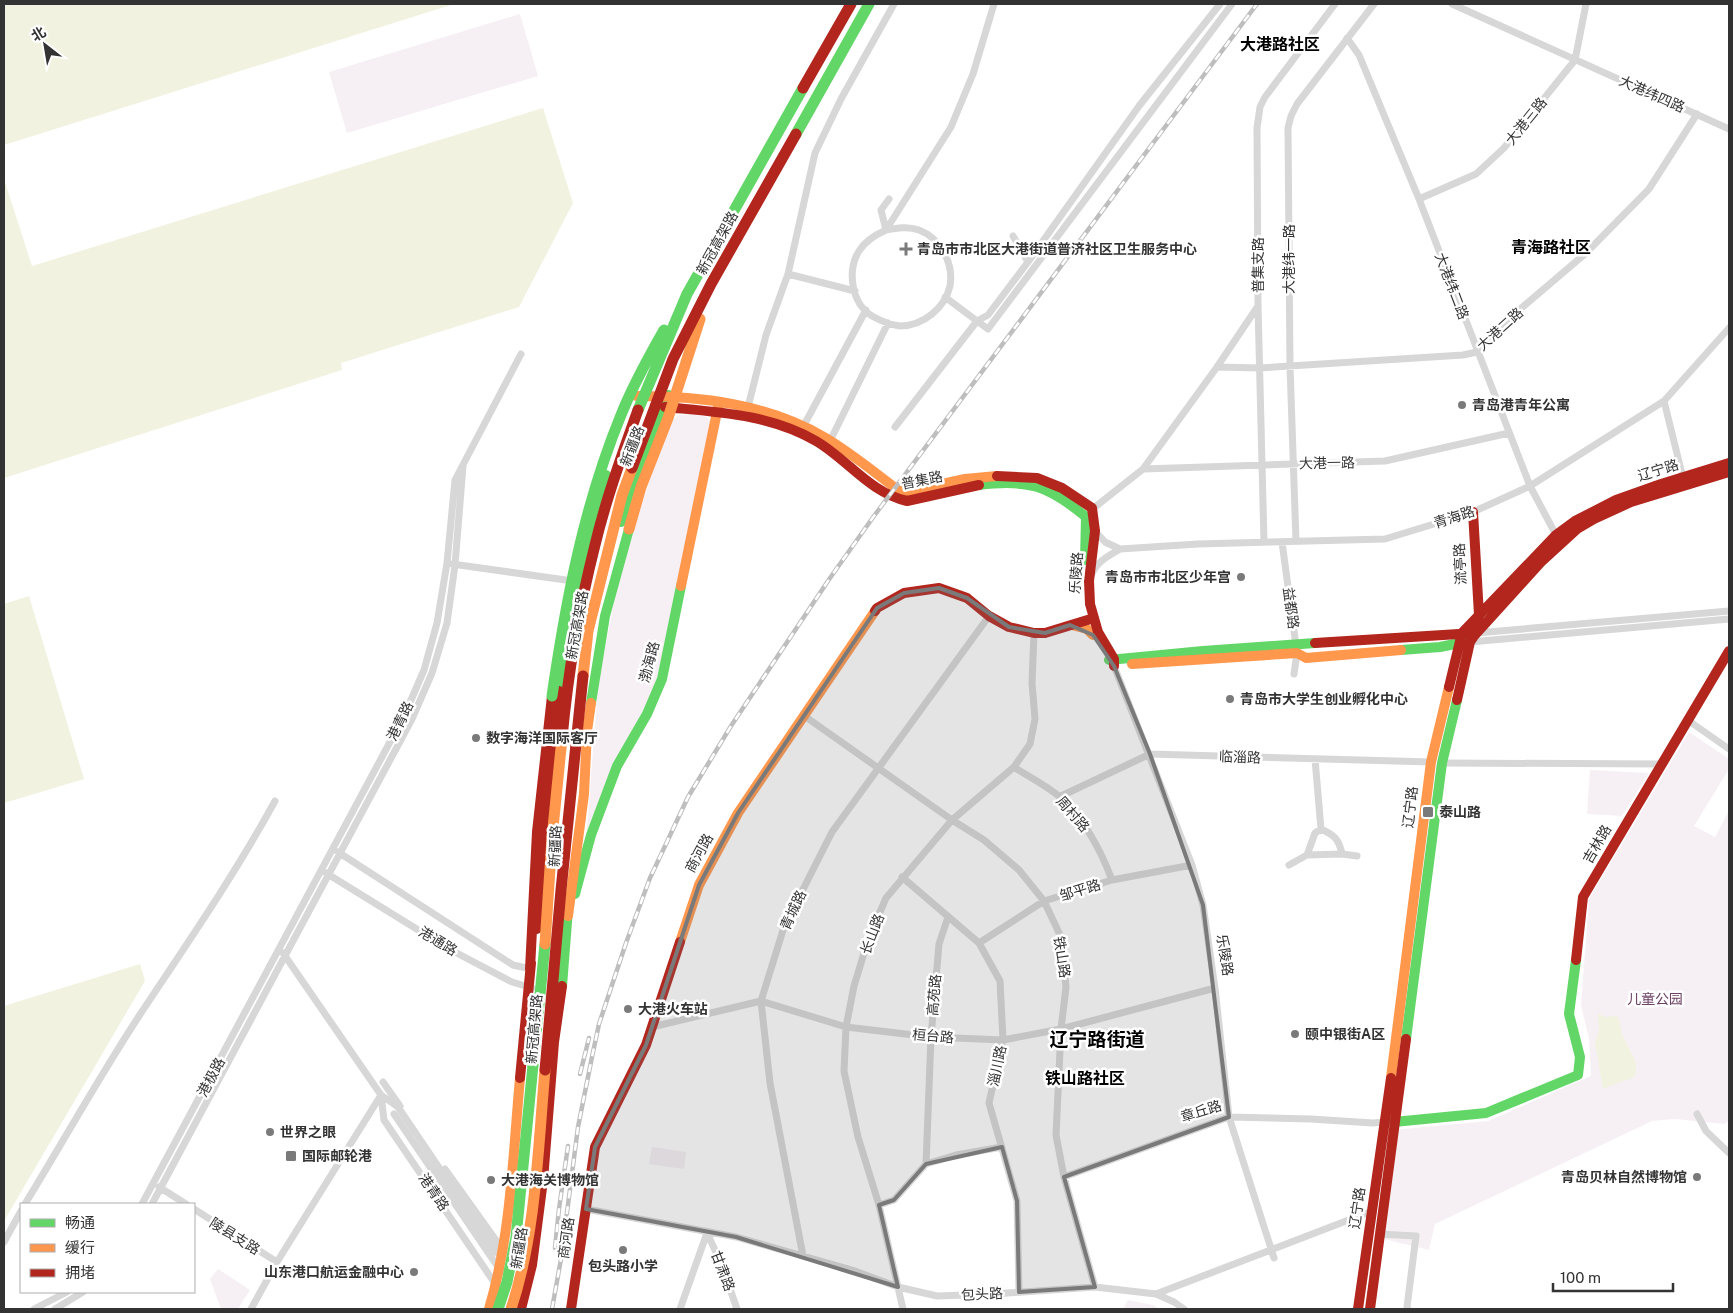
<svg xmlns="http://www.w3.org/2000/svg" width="1733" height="1313" font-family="'Public Sans','Noto Sans SC',sans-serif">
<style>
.green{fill:#f6f0f5}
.water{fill:#f1f2df}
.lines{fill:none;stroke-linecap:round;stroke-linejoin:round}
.street{stroke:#d7d7d7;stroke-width:7}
.fast{stroke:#63d668;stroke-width:10}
.slow{stroke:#ff974d;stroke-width:10}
.jam{stroke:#b3261e;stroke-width:10}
.rail-casing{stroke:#bebebe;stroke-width:4.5}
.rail{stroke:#fff;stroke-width:2.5;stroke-dasharray:8;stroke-linecap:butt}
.fast-bridge{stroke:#63d668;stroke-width:11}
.slow-bridge{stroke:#ff974d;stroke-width:11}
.jam-bridge{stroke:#b3261e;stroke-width:11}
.marked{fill:#7a7a7a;fill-opacity:0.2;stroke:#7a7a7a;stroke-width:4;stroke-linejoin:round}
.poi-dot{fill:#7a7a7a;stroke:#fff;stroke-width:2}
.labels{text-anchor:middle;stroke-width:5;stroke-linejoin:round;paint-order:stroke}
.street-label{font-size:14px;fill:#333;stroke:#fff}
.poi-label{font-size:14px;font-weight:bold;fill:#333;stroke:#fff;text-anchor:start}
.park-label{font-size:14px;fill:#6d4265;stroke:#fff}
.quarter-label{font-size:16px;font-weight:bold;fill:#000;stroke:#fff}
.district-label{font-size:19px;font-weight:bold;fill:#000;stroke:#fff}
</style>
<rect width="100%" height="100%" fill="#fff"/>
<!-- green -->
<path class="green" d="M520 14 538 76 347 133 329 72Z
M690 414 707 417 711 423 656 685 608 779 586 841 598 685 618 581 654 466 671 420 679 415Z
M1689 732 1729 759V769L1694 826 1715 837 1729 811V1121L1724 1124 1675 1119 1652 1121 1435 1224 1429 1250 1376 1237 1393 1130 1488 1121 1591 1076 1589 1039 1581 1005 1589 899Z
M1590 770 1649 773 1622 816 1587 814Z
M652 1147 686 1152 684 1169 649 1164Z
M218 1269 250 1290 238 1309H221L210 1279Z
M1128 1300 1153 1305 1159 1309H1123Z"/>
<!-- water -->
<path class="water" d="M4 4H454L4 145Z
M543 108 573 203 519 307 341 363 342 370 4 478V179L32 266Z
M29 596 84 779 4 803V604Z
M140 964 145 981 4 1221V1006Z
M1598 1013 1604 1017 1617 1016 1619 1019 1622 1034 1636 1063V1073L1634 1077 1603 1089 1595 1043 1599 1030Z"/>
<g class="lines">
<!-- street -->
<path class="street" d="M1452 4 1729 129
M1347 38 1359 55 1419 199 1530 486 1556 535
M1419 199 1476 174 1504 148 1575 60 1586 4
M886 230C897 228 908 226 919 230 940 238 954 263 950 286 945 308 923 326 900 326 890 325 881 321 872 316 851 303 847 270 859 251 865 241 875 235 886 230L951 127 973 74 994 4
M886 230 881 210 889 199
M1028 262 1139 106 1220 4
M788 274 855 291
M945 297 977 321 988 315 1028 262 1013 236
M1217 367 1260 368 1463 355 1477 352 1491 334 1586 253 1649 189 1697 114
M1664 401 1683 478
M748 407 766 335 788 274 815 153 841 99 894 4
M803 427 866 310
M895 427 977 321 988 329 1232 4
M830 441 888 323
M1143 469 1385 461 1509 433
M1090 511 1143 469 1217 367 1258 306
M1094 530 1105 542 1120 549 1198 544 1385 539 1473 512 1530 486 1664 401 1729 328
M1296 541 1290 366 1288 128 1291 116 1297 104 1374 4
M1264 542 1258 306 1257 128 1260 107 1265 97 1335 4
M1282 542 1297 653 1294 674
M452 564 573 581
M1092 574C1097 561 1109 556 1120 549
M1476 633 1729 611
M1470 642 1729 619
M1114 666 1192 865 1203 905 1215 988 1229 1117 1274 1258
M803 715 952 820 984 840 1019 870 1044 901 1061 937 1066 987 1061 1029 1056 1135 1064 1177 1095 1287
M1689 721 1729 749
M1315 759 1321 829
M1442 763 1662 764
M1014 767C1029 777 1046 785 1060 797 1085 820 1100 848 1112 880
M1059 797 1150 754 1431 762
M338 852 513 965 531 969
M1307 855 1315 833 1321 829C1334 835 1339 839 1342 854
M1289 865 1307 855 1342 854 1357 856
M326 873 449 949 512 982 532 988
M902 877 979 943 1000 981 1003 1040 989 1103 1017 1201 1019 1292
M979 943 1044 901 1112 880 1192 865
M652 1027 761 1001 846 1027 931 1037 1003 1040 1061 1029 1215 988
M383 1082 400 1106
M394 1114 500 1270
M1697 1114 1706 1131 1729 1153
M926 1164 931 1037 939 944 948 917
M445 1169 503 1250
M1064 1177 1229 1117 1311 1119 1373 1123 1385 1122
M159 1187 186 1204
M25 1204C63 1142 99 1077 139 1016 186 945 234 876 275 801
M142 1204 405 714 424 670 437 623 447 563 455 480 521 354
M152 1204 412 719 432 673 447 623 455 565 463 466
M879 1205 894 1200 926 1164 956 1155 1002 1147
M194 1209 277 1262
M586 1209 736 1237 852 1270 898 1287 937 1296 994 1294 1095 1287 1156 1294 1372 1211
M707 1233 721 1263 737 1309
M1379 1234 1416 1236 1407 1307 1408 1309
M4 1242 21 1211
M803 1256 770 1083 761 1001 784 927 832 832 989 616
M496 1285 384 1120 381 1095 398 1107 496 1252 502 1255
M1156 1294 1174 1302 1184 1309
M34 1309 67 1292
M55 1309 83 1292
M251 1309 277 1262 381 1095 283 953
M680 1309 707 1233
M903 1309 879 1205 858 1137 844 1071 846 1027 854 986 868 940 886 898 952 820 1014 767 1030 744 1035 719 1032 683 1034 633"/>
<!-- fast -->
<path class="fast" d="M979 485C1028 479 1048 485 1086 517L1085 560
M621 522 647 445 669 395
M1401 650 1440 647 1465 642
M1109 660 1203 651 1315 643
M559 691C569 618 586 546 606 475
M591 703 605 616 629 529
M575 894 591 835 617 766 647 714 662 679 681 586
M562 986 568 909
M1406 1039 1442 763 1457 700
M1394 1122 1486 1113 1578 1075 1580 1057 1569 1014 1576 960"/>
<!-- slow -->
<path class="slow" d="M636 396C701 396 767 404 824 437 850 452 874 472 898 490L906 492 965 479 997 476
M681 586 718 407
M1072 625 1087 629 1093 635
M1132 664 1297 653 1306 658 1401 650
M568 916 584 794 587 731 591 703
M680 942 699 885 738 813 875 611
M1391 1078 1431 762 1449 687
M489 1309C511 1235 513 1155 520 1078"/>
<!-- jam -->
<path class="jam" d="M665 407C716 412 770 414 816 441 847 459 870 493 907 501L979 485
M997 476 1037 478 1062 488 1092 508 1095 531 1089 581 1090 604 1098 632 1114 659V666
M875 611 877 608 904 593 939 588 967 598 989 616 1009 627 1034 633H1045L1094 618
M1315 643 1475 633 1479 615 1473 512
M1449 687 1462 633 1556 535 1575 521 1616 500 1661 484 1729 463
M1457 700 1470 642 1474 636 1542 561 1577 529 1594 519 1631 502 1729 472
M537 929 559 691
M1576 960 1583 897 1729 651
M530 969 537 832 552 696
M520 1078 531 963
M521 1309 532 1265 543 1180 554 1042 562 986
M571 1309 595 1147 646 1045 680 942
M1358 1309 1391 1078
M1370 1309 1406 1039"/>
<defs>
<path id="rail" d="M580 1074 589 1038
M555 1248 559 1209 568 1146
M552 1309 561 1259 578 1127 592 1057 599 1024 626 943 650 878 688 797 731 726 830 578 874 516 1257 4"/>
</defs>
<!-- rail casing -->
<use href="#rail" class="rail-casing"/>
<!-- rail -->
<use href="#rail" class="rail"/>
<!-- fast-bridge -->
<path class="fast-bridge" d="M796 134 869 4
M638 410 687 294 803 88
M552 696C566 600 584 505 621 415 633 385 648 358 664 330
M498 1309 507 1282 516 1237 545 944"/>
<!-- slow-bridge -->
<path class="slow-bridge" d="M629 529 641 487 668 418 700 319
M583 676 588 631 622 495 632 468
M545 944 552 838 562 738
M511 1309C536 1234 538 1148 545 1070"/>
<!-- jam-bridge -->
<path class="jam-bridge" d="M803 88 851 4
M632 468 673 359 711 284 796 134
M562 738C568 673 579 608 595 545 606 499 622 455 638 410
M545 1070 561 890 583 676"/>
</g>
<!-- marked area -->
<path class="marked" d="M939 588 967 598 1009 627 1045 633 1070 625 1093 635 1114 666 1150 754 1203 905 1229 1117 1064 1177 1095 1287 1019 1292 1017 1201 1002 1147 926 1164 894 1200 879 1205 898 1287 736 1237 586 1209 595 1147 646 1045 699 885 738 813 877 608 904 593Z"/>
<!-- markers -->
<g class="poi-dot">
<path d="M903.5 241.5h5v5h5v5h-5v5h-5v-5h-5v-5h5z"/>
<circle cx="1462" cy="405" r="5"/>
<circle cx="1241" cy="577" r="5"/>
<circle cx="1230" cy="699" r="5"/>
<circle cx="476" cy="738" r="5"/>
<rect x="1422" y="806" width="12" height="12" rx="2.5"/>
<circle cx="628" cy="1009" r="5"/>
<circle cx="1295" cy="1034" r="5"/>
<circle cx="270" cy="1132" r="5"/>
<rect x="285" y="1150" width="12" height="12" rx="2.5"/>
<circle cx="1697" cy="1177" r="5"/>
<circle cx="491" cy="1180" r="5"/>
<circle cx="623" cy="1250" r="5"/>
<circle cx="414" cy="1272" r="5"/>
</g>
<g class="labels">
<!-- street labels -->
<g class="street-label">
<text transform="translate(1652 94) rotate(24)" y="5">大港纬四路</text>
<text transform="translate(1526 121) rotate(-51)" y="5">大港三路</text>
<text transform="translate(717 243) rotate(-61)" y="5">新冠高架路</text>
<text transform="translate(1289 259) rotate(-90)" y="5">大港纬一路</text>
<text transform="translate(1258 265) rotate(-90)" y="5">普集支路</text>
<text transform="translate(1452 286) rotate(69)" y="5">大港纬二路</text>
<text transform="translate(1500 329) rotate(-42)" y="5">大港二路</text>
<text transform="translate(632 446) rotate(-69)" y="5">新疆路</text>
<text transform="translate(1327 463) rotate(-1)" y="5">大港一路</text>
<text transform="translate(1658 470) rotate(-17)" y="5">辽宁路</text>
<text transform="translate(922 480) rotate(-11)" y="5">普集路</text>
<text transform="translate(1454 517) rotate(-18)" y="5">青海路</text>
<text transform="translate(1460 564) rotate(-93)" y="5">流亭路</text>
<text transform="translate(1076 573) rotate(-86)" y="5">乐陵路</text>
<text transform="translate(1291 608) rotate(82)" y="5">益都路</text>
<text transform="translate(577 625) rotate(-80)" y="5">新冠高架路</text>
<text transform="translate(649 662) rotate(-75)" y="5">渤海路</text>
<text transform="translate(400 721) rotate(-64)" y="5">港青路</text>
<text transform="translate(1240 757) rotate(2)" y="5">临淄路</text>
<text transform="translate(1410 807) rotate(-83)" y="5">辽宁路</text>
<text transform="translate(1073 814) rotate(49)" y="5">周村路</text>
<text transform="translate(1597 844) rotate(-60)" y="5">吉林路</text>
<text transform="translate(555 846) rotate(-87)" y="5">新疆路</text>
<text transform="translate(699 853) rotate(-61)" y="5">商河路</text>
<text transform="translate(1080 890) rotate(-17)" y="5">邹平路</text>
<text transform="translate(793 910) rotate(-65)" y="5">青城路</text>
<text transform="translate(872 934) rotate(-69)" y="5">长山路</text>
<text transform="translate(438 941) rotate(31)" y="5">港通路</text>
<text transform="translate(1225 955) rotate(81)" y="5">乐陵路</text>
<text transform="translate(1062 957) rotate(81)" y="5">铁山路</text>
<text transform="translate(934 995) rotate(-85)" y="5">高苑路</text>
<text transform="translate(534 1029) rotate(-85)" y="5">新冠高架路</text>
<text transform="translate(933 1036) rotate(5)" y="5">桓台路</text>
<text transform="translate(997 1066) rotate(-78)" y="5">淄川路</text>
<text transform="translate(211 1077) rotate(-62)" y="5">港极路</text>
<text transform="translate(1201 1111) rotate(-17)" y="5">章丘路</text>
<text transform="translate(434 1192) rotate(56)" y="5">港青路</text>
<text transform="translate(1357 1208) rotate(-82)" y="5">辽宁路</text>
<text transform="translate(235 1236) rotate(32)" y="5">陵县支路</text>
<text transform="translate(566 1238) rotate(-82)" y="5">商河路</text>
<text transform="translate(519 1248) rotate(-81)" y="5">新疆路</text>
<text transform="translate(723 1271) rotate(69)" y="5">甘肃路</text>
<text transform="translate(982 1294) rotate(-3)" y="5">包头路</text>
</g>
<!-- poi labels -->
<g class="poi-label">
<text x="917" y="254">青岛市市北区大港街道普济社区卫生服务中心</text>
<text x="1472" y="410">青岛港青年公寓</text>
<text x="1231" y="582" text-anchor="end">青岛市市北区少年宫</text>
<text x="1240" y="704">青岛市大学生创业孵化中心</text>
<text x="486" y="743">数字海洋国际客厅</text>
<text x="1439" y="817">泰山路</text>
<text x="638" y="1014">大港火车站</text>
<text x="1305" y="1039">颐中银街A区</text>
<text x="280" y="1137">世界之眼</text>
<text x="302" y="1161">国际邮轮港</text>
<text x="1687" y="1182" text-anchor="end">青岛贝林自然博物馆</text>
<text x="501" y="1185">大港海关博物馆</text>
<text x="623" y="1271" text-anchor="middle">包头路小学</text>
<text x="404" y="1277" text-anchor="end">山东港口航运金融中心</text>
</g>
<!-- park labels -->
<g class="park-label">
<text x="1655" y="1004">儿童公园</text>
</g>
<!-- quarter labels -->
<g class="quarter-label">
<text x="1280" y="50">大港路社区</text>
<text x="1551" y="253">青海路社区</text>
<text x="1085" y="1084">铁山路社区</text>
</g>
<!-- district labels -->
<g class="district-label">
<text x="1097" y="1046">辽宁路街道</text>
</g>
</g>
<!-- border -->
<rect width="1733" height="1313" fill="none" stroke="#333333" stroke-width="10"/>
<!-- legend -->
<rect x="20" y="1203" width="175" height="90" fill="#ffffff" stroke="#adadad"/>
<rect x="30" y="1219" width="25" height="8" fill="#63d668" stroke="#adadad"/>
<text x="65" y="1228" font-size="15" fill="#333333">畅通</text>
<rect x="30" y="1244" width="25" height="8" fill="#ff974d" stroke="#adadad"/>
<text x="65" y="1253" font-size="15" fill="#333333">缓行</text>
<rect x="30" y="1269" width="25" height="8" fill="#b3261e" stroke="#adadad"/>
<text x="65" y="1278" font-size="15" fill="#333333">拥堵</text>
<!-- north arrow -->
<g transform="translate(45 45) rotate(329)" stroke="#ffffff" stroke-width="4" paint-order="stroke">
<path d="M0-4L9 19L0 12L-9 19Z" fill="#333333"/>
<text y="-8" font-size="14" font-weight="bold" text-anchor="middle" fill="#333333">北</text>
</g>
<!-- scale -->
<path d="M1553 1283v8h120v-8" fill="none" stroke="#333333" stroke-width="2.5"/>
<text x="1560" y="1283" font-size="15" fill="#333333" stroke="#ffffff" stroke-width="4" paint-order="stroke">100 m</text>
</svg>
